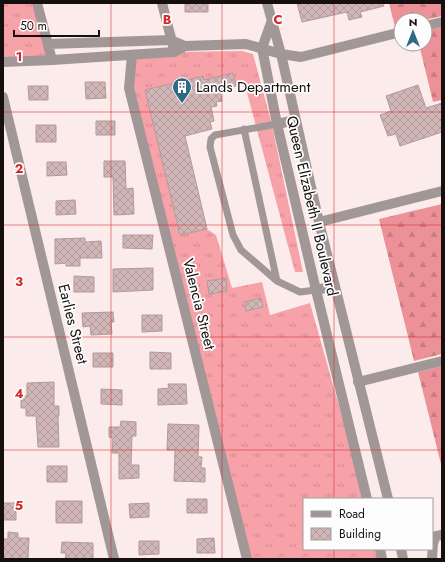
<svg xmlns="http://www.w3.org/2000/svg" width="445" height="562" font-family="Jost,sans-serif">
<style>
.grass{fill:url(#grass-tufts)}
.forest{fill:url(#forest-firs)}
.building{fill:url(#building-cross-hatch);stroke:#b3999a}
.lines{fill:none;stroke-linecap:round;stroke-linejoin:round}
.service{stroke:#a29797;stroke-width:7}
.minor{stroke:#a29797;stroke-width:10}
.tertiary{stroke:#a29797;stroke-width:10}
.grid{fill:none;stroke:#d62828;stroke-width:1;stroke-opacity:0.55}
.labels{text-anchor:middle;stroke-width:3.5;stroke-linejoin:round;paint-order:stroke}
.poi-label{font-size:15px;fill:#170e0e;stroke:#fdfdfd;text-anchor:start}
.street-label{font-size:15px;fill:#170e0e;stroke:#fdfdfd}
.grid-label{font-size:13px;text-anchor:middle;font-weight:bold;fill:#d62828;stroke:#fdfdfd;stroke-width:3.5;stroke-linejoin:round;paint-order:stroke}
</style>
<defs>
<pattern id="grass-tufts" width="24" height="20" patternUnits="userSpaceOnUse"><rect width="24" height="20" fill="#f7a2a8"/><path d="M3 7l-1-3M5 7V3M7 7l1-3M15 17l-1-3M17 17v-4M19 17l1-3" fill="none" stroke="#d38a8f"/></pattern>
<pattern id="forest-firs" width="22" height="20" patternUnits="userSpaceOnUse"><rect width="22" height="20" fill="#ed9198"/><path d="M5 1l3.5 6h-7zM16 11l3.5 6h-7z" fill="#ca7c82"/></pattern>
<pattern id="building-cross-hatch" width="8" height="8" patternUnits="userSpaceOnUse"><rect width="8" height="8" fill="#d1b6b7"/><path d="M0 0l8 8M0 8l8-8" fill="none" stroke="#b39b9c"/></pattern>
</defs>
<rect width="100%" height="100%" fill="#fcebeb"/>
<!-- grass -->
<path class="grass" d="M3 3H37L52 60 3 61Z
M242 51 253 54 271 121 303 272H295L245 85 236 86 233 74 204 80 203 76 145 90 180 235 207 229 216 235 232 288 262 282 270 315 310 303 365 499H304V549H379L382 559H247L129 88 132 55 174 52Z"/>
<!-- forest -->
<path class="forest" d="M389 3H442V16L425 20H401V26L395 27Z
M442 27V100L433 102 419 44H425V31Z
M442 204V354L414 361 379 219Z
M442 366V468L418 372Z"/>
<!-- building -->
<path class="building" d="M185 3H208V12H185Z
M297 3H383L384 6 360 12 362 17 349 20 347 12 302 22Z
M233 73 236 86 220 90 222 101 216 102 217 106 211 107 214 121 210 122 212 129 185 136 207 229 180 235 145 90 203 76 204 80Z
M85 82H105L106 98 86 99Z
M418 85 426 108 442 103V132L400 146 396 134 388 136 380 115 391 111 386 96Z
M28 86H48V100H29Z
M96 121H115V135H96Z
M36 125H56V142H36Z
M104 161H125L126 189 133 188 134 214 114 215 113 177H104Z
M47 162H66L67 175 47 176Z
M75 200 76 214 56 215V201Z
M123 235H153L152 249 123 248Z
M85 238V242L101 241 102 258H80V266H66V263L55 264V239Z
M153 268V290L113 292V269Z
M74 276 94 277V292H74Z
M226 278 227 291 209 294 207 281Z
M261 298 263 307 246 311 244 302Z
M113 312 114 322H111L112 334 91 335 90 326 83 327 82 313Z
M142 315H162V331L142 332Z
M150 352 171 353V369H150Z
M93 353H113V367H93Z
M54 382V406H59V416H58L59 447H38L36 416H26V408H21V396H27V383Z
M168 384H186L187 404 158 405V389L169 388Z
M101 389 122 390V405L101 404Z
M121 421 136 422V436H132L131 465H139V478L119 479V453H112L113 438 109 437V427H120Z
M168 424 199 425 198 457H202L201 468H205V482L174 481 175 450H167Z
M47 466H67V482H47Z
M187 499H207V513H187Z
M56 501H82V523H56Z
M3 503H16V520H3Z
M149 503V517L130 518 129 504Z
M8 532 18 533V538H29L28 559H3V539H8Z
M214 538 215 553H197V539Z
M139 541H159V554L139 555Z
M62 542 93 543V559H65L66 553H61Z"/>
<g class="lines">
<!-- service -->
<path class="service" d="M277 124 215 135 211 139 210 147 233 235 241 250 277 281 300 292 316 290
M244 129 277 281"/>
<!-- minor -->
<path class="minor" d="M37 3 52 60
M162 3 173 46
M425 26 442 22
M48 44 171 40 185 46 246 44 281 54 301 57 401 32
M132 55 129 88 247 559
M3 62 52 60 174 52 185 46
M3 97 114 559
M319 222 442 191
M358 382 442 361
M432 559 433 543 436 536 442 535"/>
<!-- tertiary -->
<path class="tertiary" d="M267 3 281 54 319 222 388 499
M271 23 262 48 277 124 316 290 367 499
M277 124 296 120
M316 290 335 286
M380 549 382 559
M401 549 403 559"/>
</g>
<!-- grid -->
<path class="grid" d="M111 3V559M222 3V559M334 3V499M3 112H442M3 225H442M3 337H442M3 450H442M334 549V559"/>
<!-- icons -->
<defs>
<symbol id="building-pin" viewBox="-11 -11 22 30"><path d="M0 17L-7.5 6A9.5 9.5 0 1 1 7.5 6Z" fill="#2e6b82" stroke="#fdfdfd"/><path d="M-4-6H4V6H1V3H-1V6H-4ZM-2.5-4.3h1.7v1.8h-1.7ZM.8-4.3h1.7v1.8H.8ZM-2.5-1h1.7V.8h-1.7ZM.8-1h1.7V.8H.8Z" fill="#fff"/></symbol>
</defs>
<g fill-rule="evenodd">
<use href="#building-pin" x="171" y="76" width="22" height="30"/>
</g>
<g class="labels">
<!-- poi labels -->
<g class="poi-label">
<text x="196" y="92">Lands Department</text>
</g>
<!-- street labels -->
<g class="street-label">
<text transform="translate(312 206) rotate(77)" y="5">Queen Elizabeth II Boulevard</text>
<text transform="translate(199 304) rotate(76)" y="5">Valencia Street</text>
<text transform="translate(73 324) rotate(76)" y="5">Earlies Street</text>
</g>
</g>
<g class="grid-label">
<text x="167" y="24">B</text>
<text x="278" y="24">C</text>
<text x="19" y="61">1</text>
<text x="19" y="173">2</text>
<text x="19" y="286">3</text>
<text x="19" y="398">4</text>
<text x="19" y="510">5</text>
</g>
<!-- border -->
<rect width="445" height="562" fill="none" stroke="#170e0e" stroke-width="8"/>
<!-- legend -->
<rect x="303" y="498" width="130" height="52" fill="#fdfdfd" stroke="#a19d9d"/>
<rect x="311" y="511" width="20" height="6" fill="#a29797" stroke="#a19d9d"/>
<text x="339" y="518" font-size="12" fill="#170e0e">Road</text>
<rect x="311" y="528" width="20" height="12" fill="url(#building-cross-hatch)" stroke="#a19d9d"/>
<text x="339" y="538" font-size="12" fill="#170e0e">Building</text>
<!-- north arrow -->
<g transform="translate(413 32)"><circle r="19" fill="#fdfdfd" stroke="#a19d9d"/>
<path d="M0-3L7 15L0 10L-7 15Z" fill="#2e6b82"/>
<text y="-6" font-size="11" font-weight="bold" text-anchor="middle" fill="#170e0e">N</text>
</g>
<!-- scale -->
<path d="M14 30v6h85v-6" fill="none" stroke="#170e0e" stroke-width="2"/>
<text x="20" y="30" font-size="12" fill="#170e0e" stroke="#fdfdfd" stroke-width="3" paint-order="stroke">50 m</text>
</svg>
